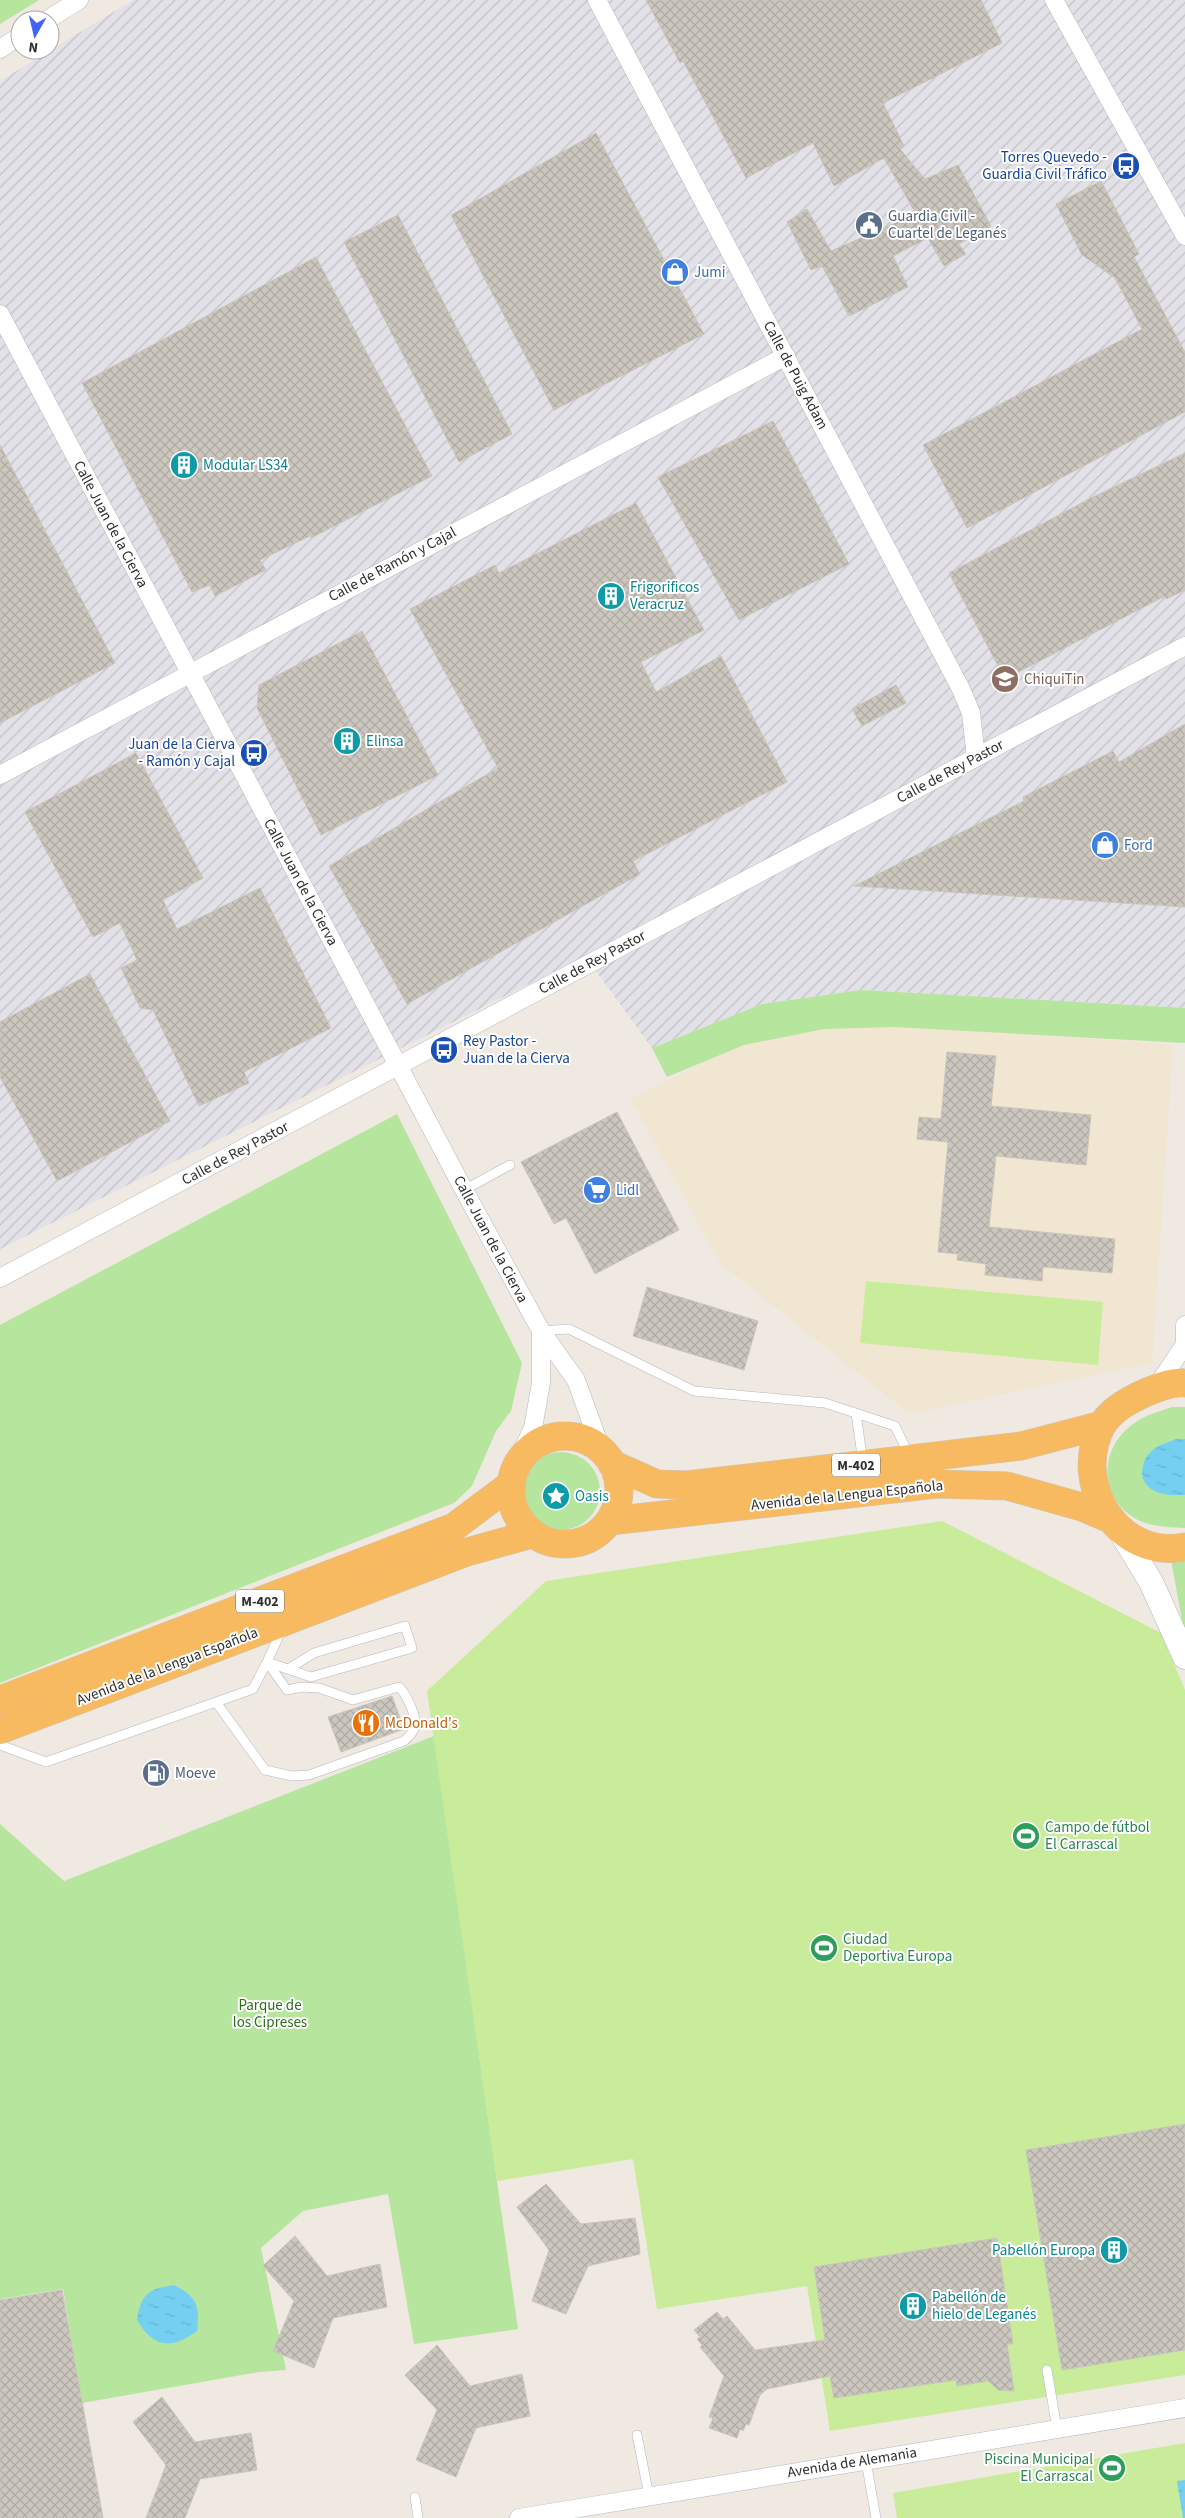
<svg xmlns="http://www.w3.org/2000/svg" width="1185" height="2518" font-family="'Source Sans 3',sans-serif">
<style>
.industrial{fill:url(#industrial-furrows)}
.education{fill:#f0e6d1}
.grass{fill:#b6e59e}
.pitch{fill:#c9ec9a}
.water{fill:url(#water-ripples)}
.building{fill:url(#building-cross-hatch);stroke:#cbc5ba}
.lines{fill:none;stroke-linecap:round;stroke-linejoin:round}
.service-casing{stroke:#b4b7c1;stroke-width:10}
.minor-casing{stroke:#b4b7c1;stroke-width:19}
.secondary-casing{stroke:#b4b7c1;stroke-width:25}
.trunk-casing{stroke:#c9c9c9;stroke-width:29}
.service{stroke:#fff;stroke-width:9}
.minor{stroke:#fff;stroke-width:18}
.secondary{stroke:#fff;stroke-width:24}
.trunk{stroke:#f8ba60;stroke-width:28}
.labels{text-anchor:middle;stroke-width:4;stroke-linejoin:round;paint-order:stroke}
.shield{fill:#fff;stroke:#6d6d6d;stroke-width:1}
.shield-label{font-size:14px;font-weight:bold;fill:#2e2e2e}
.transit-label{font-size:15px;fill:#164399;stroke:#fff;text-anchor:end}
.service-label{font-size:15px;fill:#4e5e75;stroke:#fff;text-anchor:start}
.shop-label{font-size:15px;fill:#366cbe;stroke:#fff;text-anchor:start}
.street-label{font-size:15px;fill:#2e2e2e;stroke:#fff}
.culture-label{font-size:15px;fill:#0d838f;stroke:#fff;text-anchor:start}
.education-label{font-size:15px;fill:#785e54;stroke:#fff;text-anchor:start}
.food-label{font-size:15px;fill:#c56008;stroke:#fff;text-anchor:start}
.leisure-label{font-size:15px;fill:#27864d;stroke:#fff;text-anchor:start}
.park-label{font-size:15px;fill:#2c6e1b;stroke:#fff}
</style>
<defs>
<pattern id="industrial-furrows" width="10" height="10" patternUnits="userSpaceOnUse" patternTransform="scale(1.25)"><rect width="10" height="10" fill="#e3e1e8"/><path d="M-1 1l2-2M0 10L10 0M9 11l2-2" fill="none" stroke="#c3c1c7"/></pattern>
<pattern id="water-ripples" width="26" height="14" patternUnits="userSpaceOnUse" patternTransform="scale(1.25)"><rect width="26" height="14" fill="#75cff0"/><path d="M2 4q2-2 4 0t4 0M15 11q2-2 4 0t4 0" fill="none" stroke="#66b2ce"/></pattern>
<pattern id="building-cross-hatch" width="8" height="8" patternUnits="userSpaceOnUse" patternTransform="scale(1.25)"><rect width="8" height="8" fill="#cbc7bf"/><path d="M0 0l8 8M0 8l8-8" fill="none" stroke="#afaba4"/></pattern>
</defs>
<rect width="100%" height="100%" fill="#efe9e1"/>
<!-- industrial -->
<path class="industrial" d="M133 0H1185V1008L861 990 762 1004 652 1048 585 956 0 1249V81Z"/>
<!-- education -->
<path class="education" d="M912 1026 1173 1045 1152 1363 909 1414 720 1263 631 1099 743 1043 823 1028Z"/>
<!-- grass -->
<path class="grass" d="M0 0H39L0 24Z
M861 990 1185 1008V1043L894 1027 824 1029 744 1045 667 1077 652 1048 762 1004Z
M397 1114 522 1363 511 1411 496 1431 472 1486 454 1503 0 1683V1325Z
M1172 1407H1185V1439C1166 1440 1150 1448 1143 1466L1173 1496 1185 1495V1528C1169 1527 1151 1527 1136 1519 1098 1497 1099 1448 1133 1424 1144 1415 1159 1412 1172 1407Z
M522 1491a39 39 0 1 1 78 0a39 39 0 1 1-78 0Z
M1185 1551V1637L1170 1554Z
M434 1736 518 2329 414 2344 388 2194 303 2211 261 2248 286 2370 259 2372 82 2403 63 2289 0 2299V1824L64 1881Z"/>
<!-- pitch -->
<path class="pitch" d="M866 1281 1103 1302 1098 1365 860 1343Z
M942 1521 1161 1633 1185 1690V2375L830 2431 807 2286 657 2309 633 2159 497 2181 427 1691 546 1581Z
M1185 2443V2518H897L893 2493Z"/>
<!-- water -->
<path class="water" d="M1176 1439H1185V1495C1169 1497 1142 1493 1142 1472 1143 1466 1144 1458 1149 1454 1156 1445 1166 1443 1176 1439Z
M174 2285C197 2297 200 2305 197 2331 171 2350 154 2348 137 2320 141 2294 148 2289 174 2285Z
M1185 2480V2518H1183L1177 2481Z"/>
<!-- building -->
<path class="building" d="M646 0H981L1002 43 883 103 904 146 900 149 925 179 958 165 991 226 959 244 966 254 944 266 928 238 893 256 908 287 849 316 822 266 811 270 787 222 807 209 831 251 916 214 884 158 834 186 813 143 746 178 683 61 680 63Z
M596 133 704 334 554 410 451 215Z
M1101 181 1139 254 1134 257 1185 352V412L967 528 923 445 1142 329 1115 278 1082 255 1056 204Z
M398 215 512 434 459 462 344 242Z
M316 257 432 476 311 538 310 536 260 560 266 570 215 596 210 585 192 592 82 383Z
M773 421 849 564 739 620 658 477Z
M0 445 115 663 0 723Z
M1185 453V590L1166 599 1165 596 1005 679 949 573 1093 497Z
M636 503 704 630 641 662 656 692 721 656 787 782 633 861 640 874 407 1004 329 866 498 768 410 609 495 565 499 573Z
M362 631 438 775 321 835 257 708 259 685Z
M896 685 906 703 862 726 852 709Z
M1185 724V907L854 886 1024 801 1023 797 1113 751 1119 762Z
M136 753 203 878 163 900 177 929 260 888 331 1028 244 1072 249 1083 199 1106 153 1010 140 1008 121 968 137 960 120 923 93 937 25 812Z
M90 974 170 1121 57 1181 0 1077V1022Z
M947 1052 996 1056 991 1106 1091 1115 1086 1165 996 1156 989 1227 1115 1239 1112 1273 1043 1267 1042 1281 985 1275 986 1264 957 1260 958 1254 938 1252 948 1142 917 1139 919 1117 941 1119Z
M617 1112 679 1230 595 1274 566 1218 554 1224 521 1162Z
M647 1287 758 1321 744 1370 633 1336Z
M392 1696 404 1729 341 1752 328 1717Z
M1185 2124V2350L1062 2370 1026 2150Z
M546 2184 581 2224 635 2218 639 2243 640 2254 588 2266 566 2314 532 2301 549 2250 517 2207Z
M295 2236 327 2276 380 2264 387 2307 333 2318 314 2368 273 2351 294 2301 263 2266Z
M997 2238 1013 2344H1007L1014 2391 998 2390 988 2381 957 2386 956 2380 834 2398 830 2376 767 2389 760 2395 749 2425 746 2424 743 2431 740 2429 737 2438 709 2428 713 2418 709 2417 724 2376 700 2347 702 2345 697 2339 700 2337 694 2330 717 2312 723 2319 727 2316 755 2350 825 2340 814 2267Z
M62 2290 103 2518H0V2300Z
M437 2345 470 2386 522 2374 530 2416 476 2428 456 2477 416 2460 437 2410 405 2375Z
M162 2397 195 2442 251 2433 257 2470 200 2479 185 2518H146L166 2465 133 2422Z"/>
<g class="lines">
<defs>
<path id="service" d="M464 1190 510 1165
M541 1331 569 1329 694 1391 825 1403 895 1426 909 1455
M856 1413 863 1463
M216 1702 265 1770 292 1776 309 1775 404 1741C409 1737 415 1731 415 1724 416 1714 405 1692 399 1687L353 1700 319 1688 302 1687 287 1690 267 1662 282 1629
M0 1745 46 1762 253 1689 267 1662 311 1677 412 1648 405 1626 314 1653 288 1669
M1047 2370 1057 2429
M637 2435 649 2496
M866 2461 876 2518
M415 2497 418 2518"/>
<path id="minor" d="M597 0 961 689 971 713 976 757
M1054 0 1185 236
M47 20 79 0
M0 49 20 36
M0 314 464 1190 541 1331 576 1380 601 1449
M0 775 786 356
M0 1278 1185 646
M1185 1325V1348
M1155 1389 1184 1346
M516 1464 533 1428 541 1383V1331
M519 2518 1185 2408"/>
<path id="secondary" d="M1120 1531 1151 1582 1185 1657"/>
<path id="trunk" d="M1185 1383C1172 1381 1157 1388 1145 1393 1129 1400 1111 1410 1102 1425 1071 1483 1117 1560 1185 1547
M511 1490a54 54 0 1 1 108 0a54 54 0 1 1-108 0Z
M612 1464 657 1484 687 1485 1021 1446 1102 1425
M610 1521 937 1484 1007 1486 1082 1507 1110 1519
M0 1700 454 1527 510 1485
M0 1730 467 1552 532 1534"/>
</defs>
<!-- service casing -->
<use href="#service" class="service-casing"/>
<!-- minor casing -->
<use href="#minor" class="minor-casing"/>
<!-- secondary casing -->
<use href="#secondary" class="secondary-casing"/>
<!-- trunk casing -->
<use href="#trunk" class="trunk-casing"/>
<!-- service -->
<use href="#service" class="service"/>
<!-- minor -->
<use href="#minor" class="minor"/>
<!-- secondary -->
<use href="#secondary" class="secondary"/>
<!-- trunk -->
<use href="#trunk" class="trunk"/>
</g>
<!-- icons -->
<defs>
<symbol id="bus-disc" viewBox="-11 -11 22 22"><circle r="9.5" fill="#1a4fb4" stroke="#fff"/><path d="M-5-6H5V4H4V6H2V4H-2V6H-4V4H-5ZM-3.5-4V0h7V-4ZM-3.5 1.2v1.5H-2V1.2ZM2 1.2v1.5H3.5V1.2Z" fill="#fff"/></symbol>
<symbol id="civic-disc" viewBox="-11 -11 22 22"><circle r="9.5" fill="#5c6f8a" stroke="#fff"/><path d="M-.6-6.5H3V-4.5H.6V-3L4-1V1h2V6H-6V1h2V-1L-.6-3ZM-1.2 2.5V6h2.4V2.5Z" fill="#fff"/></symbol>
<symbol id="shop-disc" viewBox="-11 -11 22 22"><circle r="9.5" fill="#3f7fe0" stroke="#fff"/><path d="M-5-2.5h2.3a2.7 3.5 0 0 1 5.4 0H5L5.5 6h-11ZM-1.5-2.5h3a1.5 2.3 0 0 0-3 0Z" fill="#fff"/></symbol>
<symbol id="building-disc" viewBox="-11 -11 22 22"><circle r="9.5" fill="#0f9aa8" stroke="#fff"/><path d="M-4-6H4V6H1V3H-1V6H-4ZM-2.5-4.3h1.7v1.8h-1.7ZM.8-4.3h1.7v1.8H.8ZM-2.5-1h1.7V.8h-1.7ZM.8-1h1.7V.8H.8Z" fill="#fff"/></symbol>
<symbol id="school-disc" viewBox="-11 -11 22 22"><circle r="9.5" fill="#8d6e63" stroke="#fff"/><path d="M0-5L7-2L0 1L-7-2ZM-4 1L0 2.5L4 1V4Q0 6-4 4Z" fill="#fff"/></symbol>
<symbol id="supermarket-disc" viewBox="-11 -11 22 22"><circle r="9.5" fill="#3f7fe0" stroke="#fff"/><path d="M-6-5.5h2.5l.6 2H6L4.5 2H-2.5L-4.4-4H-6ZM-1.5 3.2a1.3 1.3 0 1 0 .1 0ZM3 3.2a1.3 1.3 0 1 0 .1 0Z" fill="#fff"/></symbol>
<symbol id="sight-disc" viewBox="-11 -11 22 22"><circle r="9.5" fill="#0f9aa8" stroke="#fff"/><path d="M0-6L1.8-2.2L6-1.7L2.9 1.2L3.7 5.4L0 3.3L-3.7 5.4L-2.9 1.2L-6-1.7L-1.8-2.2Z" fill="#fff"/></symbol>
<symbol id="restaurant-disc" viewBox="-11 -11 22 22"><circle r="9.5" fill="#e8710a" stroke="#fff"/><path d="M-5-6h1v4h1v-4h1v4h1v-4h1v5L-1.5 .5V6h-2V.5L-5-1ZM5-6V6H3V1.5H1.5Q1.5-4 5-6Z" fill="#fff"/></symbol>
<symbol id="fuel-disc" viewBox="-11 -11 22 22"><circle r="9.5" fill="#5c6f8a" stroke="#fff"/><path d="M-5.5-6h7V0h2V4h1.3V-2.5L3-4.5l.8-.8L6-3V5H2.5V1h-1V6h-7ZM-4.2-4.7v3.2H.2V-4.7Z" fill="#fff"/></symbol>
<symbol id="stadium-disc" viewBox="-11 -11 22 22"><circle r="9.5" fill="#2e9e5b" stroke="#fff"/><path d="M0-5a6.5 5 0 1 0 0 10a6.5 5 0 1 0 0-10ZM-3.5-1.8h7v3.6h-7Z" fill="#fff"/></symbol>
</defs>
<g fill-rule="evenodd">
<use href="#bus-disc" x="1110" y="150" width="32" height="32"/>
<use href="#civic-disc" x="853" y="209" width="32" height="32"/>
<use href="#shop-disc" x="659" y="256" width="32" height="32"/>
<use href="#building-disc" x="168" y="449" width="32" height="32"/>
<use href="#building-disc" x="595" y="580" width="32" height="32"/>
<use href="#school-disc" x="989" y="663" width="32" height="32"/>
<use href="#building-disc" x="331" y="725" width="32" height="32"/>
<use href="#bus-disc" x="238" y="737" width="32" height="32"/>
<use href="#shop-disc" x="1089" y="829" width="32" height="32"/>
<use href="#bus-disc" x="428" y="1034" width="32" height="32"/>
<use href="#supermarket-disc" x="581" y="1174" width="32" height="32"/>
<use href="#sight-disc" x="540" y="1480" width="32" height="32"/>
<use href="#restaurant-disc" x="350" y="1707" width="32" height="32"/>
<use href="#fuel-disc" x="140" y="1757" width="32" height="32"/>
<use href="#stadium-disc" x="1010" y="1820" width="32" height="32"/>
<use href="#stadium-disc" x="808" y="1932" width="32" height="32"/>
<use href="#building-disc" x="1098" y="2234" width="32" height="32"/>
<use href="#building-disc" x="897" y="2290" width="32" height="32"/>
<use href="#stadium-disc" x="1096" y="2452" width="32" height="32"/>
</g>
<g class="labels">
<!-- shield labels -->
<g class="shield">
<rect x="832" y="1453.5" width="48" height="23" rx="4"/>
<rect x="236" y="1589.5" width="48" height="23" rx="4"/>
</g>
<g class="shield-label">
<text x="856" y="1470">M-402</text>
<text x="260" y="1606">M-402</text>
</g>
<!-- transit labels -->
<g class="transit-label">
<text x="1107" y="162">Torres Quevedo -<tspan x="1107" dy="17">Guardia Civil Tráfico</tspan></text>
<text x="235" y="749">Juan de la Cierva<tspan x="235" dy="17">- Ramón y Cajal</tspan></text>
<text x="463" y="1046" text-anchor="start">Rey Pastor -<tspan x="463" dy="17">Juan de la Cierva</tspan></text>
</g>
<!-- service labels -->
<g class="service-label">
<text x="888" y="221">Guardia Civil -<tspan x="888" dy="17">Cuartel de Leganés</tspan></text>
<text x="175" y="1778">Moeve</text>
</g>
<!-- shop labels -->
<g class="shop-label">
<text x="694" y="277">Jumi</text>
<text x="1124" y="850">Ford</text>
<text x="616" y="1195">Lidl</text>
</g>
<!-- street labels -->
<g class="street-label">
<text transform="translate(796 375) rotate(62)" y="5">Calle de Puig Adam</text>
<text transform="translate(111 524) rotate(62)" y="5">Calle Juan de la Cierva</text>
<text transform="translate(392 564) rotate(-28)" y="5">Calle de Ramón y Cajal</text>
<text transform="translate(950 771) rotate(-28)" y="5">Calle de Rey Pastor</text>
<text transform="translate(301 882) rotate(62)" y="5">Calle Juan de la Cierva</text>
<text transform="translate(592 962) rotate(-28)" y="5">Calle de Rey Pastor</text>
<text transform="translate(235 1153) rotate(-28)" y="5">Calle de Rey Pastor</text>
<text transform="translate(491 1239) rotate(62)" y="5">Calle Juan de la Cierva</text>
<text transform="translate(847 1495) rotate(-6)" y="5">Avenida de la Lengua Española</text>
<text transform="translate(167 1666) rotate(-21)" y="5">Avenida de la Lengua Española</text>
<text transform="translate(852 2462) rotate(-9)" y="5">Avenida de Alemania</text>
</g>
<!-- culture labels -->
<g class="culture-label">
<text x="203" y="470">Modular LS34</text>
<text x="630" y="592">Frigorificos<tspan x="630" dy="17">Veracruz</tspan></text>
<text x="366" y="746">Elinsa</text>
<text x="575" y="1501">Oasis</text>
<text x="1095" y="2255" text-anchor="end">Pabellón Europa</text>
<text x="932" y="2302">Pabellón de<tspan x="932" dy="17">hielo de Leganés</tspan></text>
</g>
<!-- education labels -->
<g class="education-label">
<text x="1024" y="684">ChiquiTin</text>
</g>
<!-- food labels -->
<g class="food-label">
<text x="385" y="1728">McDonald's</text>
</g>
<!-- leisure labels -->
<g class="leisure-label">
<text x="1045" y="1832">Campo de fútbol<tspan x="1045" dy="17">El Carrascal</tspan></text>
<text x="843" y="1944">Ciudad<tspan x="843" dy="17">Deportiva Europa</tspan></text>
<text x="1093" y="2464" text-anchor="end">Piscina Municipal<tspan x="1093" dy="17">El Carrascal</tspan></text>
</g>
<!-- park labels -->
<g class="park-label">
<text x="270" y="2010">Parque de<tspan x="270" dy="17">los Cipreses</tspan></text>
</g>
</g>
<!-- north arrow -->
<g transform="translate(35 35) rotate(188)"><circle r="24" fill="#ffffff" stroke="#ababab"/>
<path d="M0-4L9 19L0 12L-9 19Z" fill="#4264fb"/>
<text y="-8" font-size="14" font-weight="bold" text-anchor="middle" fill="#2e2e2e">N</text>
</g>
</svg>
